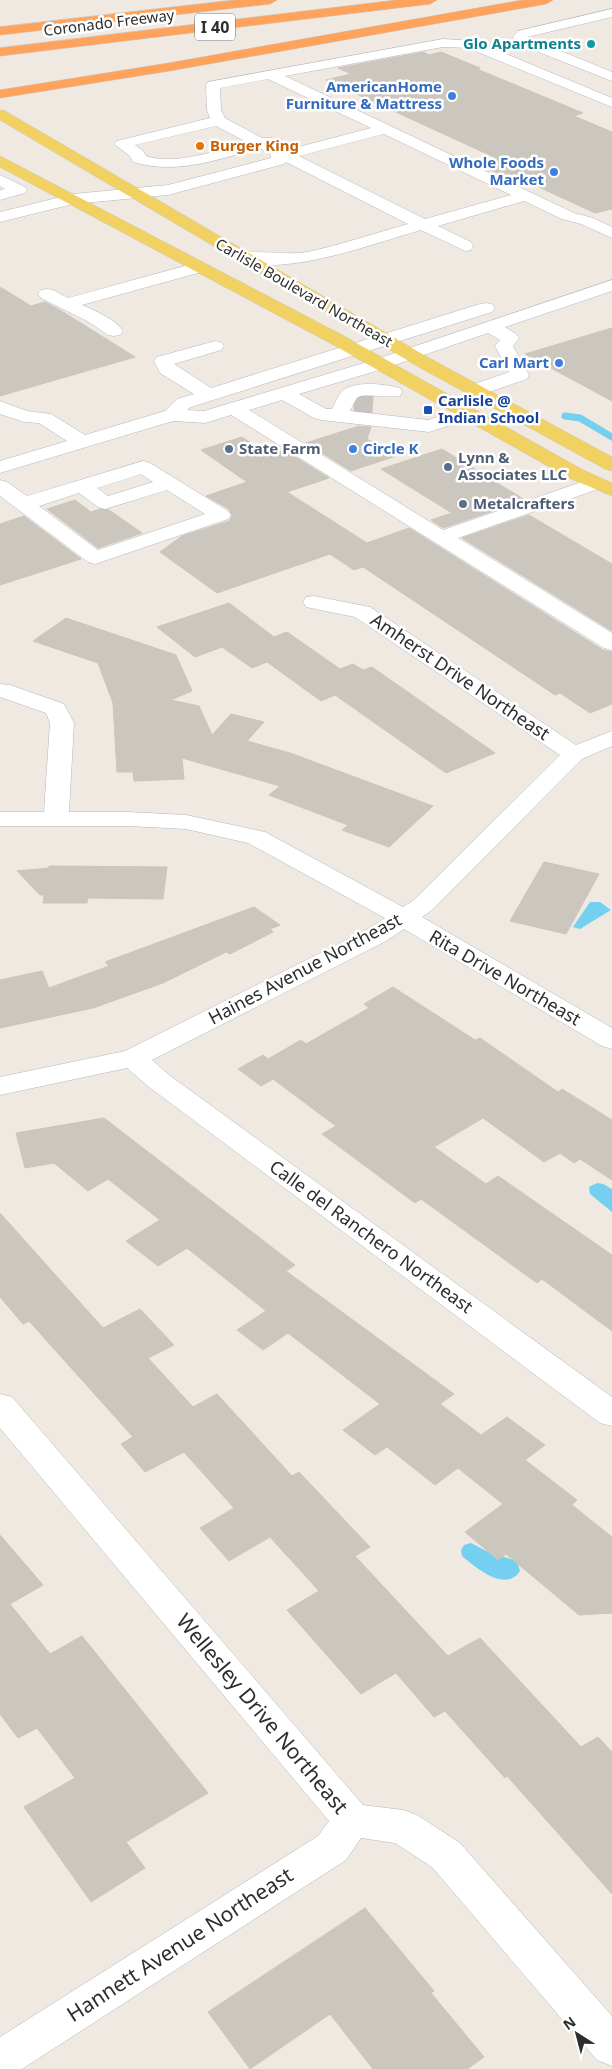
<svg xmlns="http://www.w3.org/2000/svg" width="612" height="2069" font-family="'Noto Sans',sans-serif">
<style>
.water{fill:#75cff0}
.lines{fill:none;stroke-linecap:round;stroke-linejoin:round}
.stream{stroke:#75cff0;stroke-width:7}
.building{fill:#cbc7bf;stroke:#cbc5ba}
.minor-tunnel{stroke:#c8c4bd;stroke-width:19;stroke-dasharray:19 9;stroke-linecap:butt}
.minor-casing{stroke:#b4b7c1;stroke-width:1}
.major-casing{stroke:#c9c9c9;stroke-width:1}
.highway-casing{stroke:#c9c9c9;stroke-width:1}
.minor{fill:#fff;fill-rule:evenodd}
.major{fill:#f2d163;fill-rule:evenodd}
.highway{fill:#ffa35c;fill-rule:evenodd}
.culture-dot{fill:#0f9aa8;stroke:#fff;stroke-width:2}
.shop-dot{fill:#3f7fe0;stroke:#fff;stroke-width:2}
.food-dot{fill:#e8710a;stroke:#fff;stroke-width:2}
.transit-dot{fill:#1a4fb4;stroke:#fff;stroke-width:2}
.service-dot{fill:#5c6f8a;stroke:#fff;stroke-width:2}
.labels{text-anchor:middle;stroke-width:5;stroke-linejoin:round;paint-order:stroke}
.far-street-label{font-size:15px;fill:#2e2e2e;stroke:#fff}
.far-culture-label{font-size:15px;font-weight:bold;fill:#0d838f;stroke:#fff;text-anchor:end}
.far-shop-label{font-size:15px;font-weight:bold;fill:#366cbe;stroke:#fff;text-anchor:end}
.far-food-label{font-size:15px;font-weight:bold;fill:#c56008;stroke:#fff;text-anchor:start}
.far-transit-label{font-size:15px;font-weight:bold;fill:#164399;stroke:#fff;text-anchor:start}
.far-service-label{font-size:15px;font-weight:bold;fill:#4e5e75;stroke:#fff;text-anchor:start}
.shield{fill:#fff;stroke:#6d6d6d;stroke-width:1}
.shield-label{font-size:16px;font-weight:bold;fill:#2e2e2e}
.street-label{font-size:18px;fill:#2e2e2e;stroke:#fff}
.near-street-label{font-size:21px;fill:#2e2e2e;stroke:#fff}
</style>
<rect width="100%" height="100%" fill="#efe9e1"/>
<!-- water -->
<path class="water" d="M590 902H600L611 910 580 929 573 927Z
M597 1183 603 1184 612 1189V1212L590 1194 589 1187Z
M471 1543 488 1552 517 1561 520 1571C506 1593 476 1568 462 1556L461 1550 464 1545Z"/>
<g class="lines">
<!-- stream -->
<path class="stream" d="M565 416 580 418 612 437"/>
</g>
<!-- building -->
<path class="building" d="M424 52 429 55 441 52 480 68 477 69 583 113 574 116 612 132V209L595 213 528 182 522 184 479 165 493 161 490 160 496 158 326 80 351 74 338 68Z
M0 287 31 306 45 302 60 310 135 357 0 396Z
M612 328V401L525 354Z
M359 426 371 427 367 439 396 456 351 471 306 443Z
M242 437 270 455 284 450 329 478 287 492 367 543 409 528 603 650 612 652V704L590 713 560 693 555 695 363 567 354 570 330 554 217 593 160 552 182 536 229 521 232 516 229 509 206 496 247 482 201 450Z
M442 449 525 500 443 528 431 520 452 513 381 469Z
M75 500 91 512 100 509 109 510 142 533 98 548 47 509Z
M529 515 612 564V631L462 538Z
M24 516 81 559 0 585V524Z
M229 603 274 637 287 632 340 669 353 664 363 670 372 667 495 753 446 773 335 695 321 701 267 662 252 668 222 647 195 657 157 627Z
M66 618 176 655 192 691 171 700 199 706 212 735 231 714 264 722 247 741 290 753 433 806 389 847 342 830 348 825 269 795 280 786 182 758 184 779 134 781 133 772H117L113 703 98 663 33 641Z
M544 862 599 874 566 934 510 921Z
M49 866 167 867 163 899 88 898 87 903H43L44 895H40L17 871 49 868Z
M254 907 280 925 270 929 273 932 230 954 226 952 163 983 93 1008 0 1028V980L42 971 49 988 109 966 105 962Z
M393 987 475 1040 480 1038 558 1092 562 1089 612 1120V1180L580 1159 574 1163 560 1153 544 1162 483 1118 434 1147 486 1184 498 1176 612 1255V1331L542 1279 537 1283 421 1199 415 1203 322 1134 336 1126 273 1079 261 1086 238 1069 263 1055 268 1059 301 1040 306 1044 369 1008 364 1004Z
M104 1118 295 1265 286 1271 454 1394 440 1404 481 1435 507 1417 545 1445 525 1460 577 1500 572 1505 612 1537V1613L579 1615 506 1554 498 1560 465 1532 503 1504 458 1468 435 1485 387 1447 375 1455 343 1430 380 1404 288 1333 263 1350 237 1330 266 1311 187 1248 158 1266 126 1241 160 1220 108 1179 88 1191 54 1163 25 1168 16 1133Z
M0 1213 103 1328 140 1309 174 1345 148 1358 193 1407 217 1394 292 1476 299 1472 370 1547 355 1556 448 1656 480 1638 581 1747 598 1737 612 1752V1894L507 1776 505 1778 445 1711 434 1717 396 1673 361 1694 287 1610 319 1591 270 1537 229 1561 200 1528 234 1508 184 1452 145 1472 121 1444 133 1437 29 1321 23 1324 0 1297Z
M0 1535 43 1585 10 1604 50 1654 82 1636 208 1793 126 1842 145 1868 91 1902 24 1807 75 1778 37 1728 18 1738 0 1714Z
M365 1908 434 1991 431 1993 484 2057 467 2069H373L330 2014 250 2069 208 2012Z"/>
<g class="lines">
<!-- minor-tunnel -->
<path class="minor-tunnel" d="M354 404 380 406"/>
<defs>
<path id="minor" d="M612 9V17L527 37 612 72V81L518 44 513 37 518 31Z
M443 39 475 41 612 98V107L468 48 443 47 285 76 574 213 593 218 612 227V238L581 224 562 219 524 201 438 226 471 242 473 246 471 250 465 251 421 230C368 245 292 275 237 262L235 258 237 254C259 249 284 256 307 252 341 245 375 233 408 224L286 162 284 164 168 195 73 204 0 222V212L73 194 168 185 271 158 270 153 259 148C217 160 176 175 133 162L130 156 114 144 117 141 210 118 207 110 206 85 208 82ZM268 79 371 128 287 150 273 143 275 141 272 138H262L225 118 221 110 220 88ZM216 126 247 142C216 150 178 166 146 156L143 151 135 145ZM384 134 511 195 425 219 299 156Z
M0 175 25 187 27 190 25 193 0 200V190L5 189 0 186Z
M199 262 205 263 208 267 205 271 82 305C95 311 114 318 123 331L120 335 114 336 108 335 89 322 41 298 38 294 41 290 47 289 53 290 68 298Z
M612 280V291L505 327 516 334 519 338 513 346 529 375 527 379 483 394 476 396 469 394 467 390 469 386 509 372 495 346 500 340 488 333 386 368 299 394 326 409H332C335 403 339 393 345 389 359 381 384 384 400 388L402 392 400 396C390 398 365 393 358 397 355 400 352 407 350 411L428 420 468 407 475 409 478 413 475 417 429 432 321 420 314 418 282 400 249 410 443 530 590 479 597 477 604 479 607 483 604 487 458 538 612 633V650L604 648 231 415 205 423 173 421 0 473V461L67 441 39 423 24 422 0 414V401L27 411 51 414 85 435 165 411 177 399 194 394 160 373 154 361 157 357 215 341 221 342 224 346 221 350 174 364 211 388 480 304 486 303 492 304 495 308 492 312 191 407 187 410 204 411 374 360Z
M143 461 150 463 228 511 231 515 228 519 95 564 88 562 0 496V480L7 482 27 496ZM141 474 153 482 108 496 97 488ZM167 490 205 514 98 550 39 506 79 493 98 507 105 509Z
M314 596 370 607 576 745 612 731V746L582 759 432 910 422 917 612 1028V1049L602 1046 404 929 386 941 152 1060 169 1075 612 1397V1426L600 1423 149 1087 127 1068 0 1095V1077L125 1051 368 929 385 918 248 843 186 829 128 826H0V812H44L50 723 46 713 0 697V684L10 685 64 704 74 723 69 812H128L186 815 265 832 403 907 414 900 560 755 355 617 306 607 303 602 306 597Z
M0 1394 12 1397 363 1805 403 1810 417 1815 460 1843 612 2016V2066L597 2060 432 1867 395 1843 361 1838 346 1860 22 2069H0V2037L318 1836 329 1821 0 1428Z"/>
<path id="major" d="M0 110 5 111 429 358 612 457V471L605 469 417 366 0 120Z
M0 156 342 335 583 470 612 483V496L569 478 330 343 0 167Z"/>
<path id="highway" d="M235 0H277L270 4 0 35V27Z
M397 0H437L430 4 0 56V48Z
M523 0H553L546 4 169 71 0 98V90L169 63Z"/>
</defs>
<!-- minor casing -->
<use href="#minor" class="minor-casing"/>
<!-- major casing -->
<use href="#major" class="major-casing"/>
<!-- highway casing -->
<use href="#highway" class="highway-casing"/>
<!-- minor -->
<use href="#minor" class="minor"/>
<!-- major -->
<use href="#major" class="major"/>
<!-- highway -->
<use href="#highway" class="highway"/>
</g>
<!-- markers -->
<circle class="culture-dot" cx="591" cy="44" r="5"/>
<g class="shop-dot">
<circle cx="452" cy="96" r="5"/>
<circle cx="554" cy="172" r="5"/>
<circle cx="559" cy="363" r="5"/>
<circle cx="353" cy="449" r="5"/>
</g>
<circle class="food-dot" cx="200" cy="146" r="5"/>
<rect class="transit-dot" x="423" y="405" width="10" height="10" rx="2.5"/>
<g class="service-dot">
<circle cx="229" cy="449" r="5"/>
<circle cx="448" cy="467" r="5"/>
<circle cx="463" cy="504" r="5"/>
</g>
<g class="labels">
<!-- far-street labels -->
<g class="far-street-label">
<text transform="translate(109 23) rotate(-7)" y="5">Coronado Freeway</text>
<text transform="translate(304 293) rotate(30)" y="5">Carlisle Boulevard Northeast</text>
</g>
<!-- far-culture labels -->
<g class="far-culture-label">
<text x="581" y="49">Glo Apartments</text>
</g>
<!-- far-shop labels -->
<g class="far-shop-label">
<text x="442" y="92">AmericanHome<tspan x="442" dy="17">Furniture &amp; Mattress</tspan></text>
<text x="544" y="168">Whole Foods<tspan x="544" dy="17">Market</tspan></text>
<text x="549" y="368">Carl Mart</text>
<text x="363" y="454" text-anchor="start">Circle K</text>
</g>
<!-- far-food labels -->
<g class="far-food-label">
<text x="210" y="151">Burger King</text>
</g>
<!-- far-transit labels -->
<g class="far-transit-label">
<text x="438" y="406">Carlisle @<tspan x="438" dy="17">Indian School</tspan></text>
</g>
<!-- far-service labels -->
<g class="far-service-label">
<text x="239" y="454">State Farm</text>
<text x="458" y="463">Lynn &amp;<tspan x="458" dy="17">Associates LLC</tspan></text>
<text x="473" y="509">Metalcrafters</text>
</g>
<!-- shield labels -->
<rect class="shield" x="195" y="13.5" width="40" height="27" rx="4"/>
<g class="shield-label">
<text x="215" y="33">I 40</text>
</g>
<!-- street labels -->
<g class="street-label">
<text transform="translate(460 677) rotate(34)" y="6">Amherst Drive Northeast</text>
<text transform="translate(305 969) rotate(-28)" y="6">Haines Avenue Northeast</text>
<text transform="translate(505 978) rotate(30)" y="6">Rita Drive Northeast</text>
<text transform="translate(371 1237) rotate(36)" y="6">Calle del Ranchero Northeast</text>
</g>
<!-- near-street labels -->
<g class="near-street-label">
<text transform="translate(262 1714) rotate(50)" y="7">Wellesley Drive Northeast</text>
<text transform="translate(180 1945) rotate(-33)" y="7">Hannett Avenue Northeast</text>
</g>
</g>
<!-- north arrow -->
<g transform="translate(577 2034) rotate(324)" stroke="#ffffff" stroke-width="4" paint-order="stroke">
<path d="M0-4L9 19L0 12L-9 19Z" fill="#2e2e2e"/>
<text y="-8" font-size="14" font-weight="bold" text-anchor="middle" fill="#2e2e2e">N</text>
</g>
</svg>
